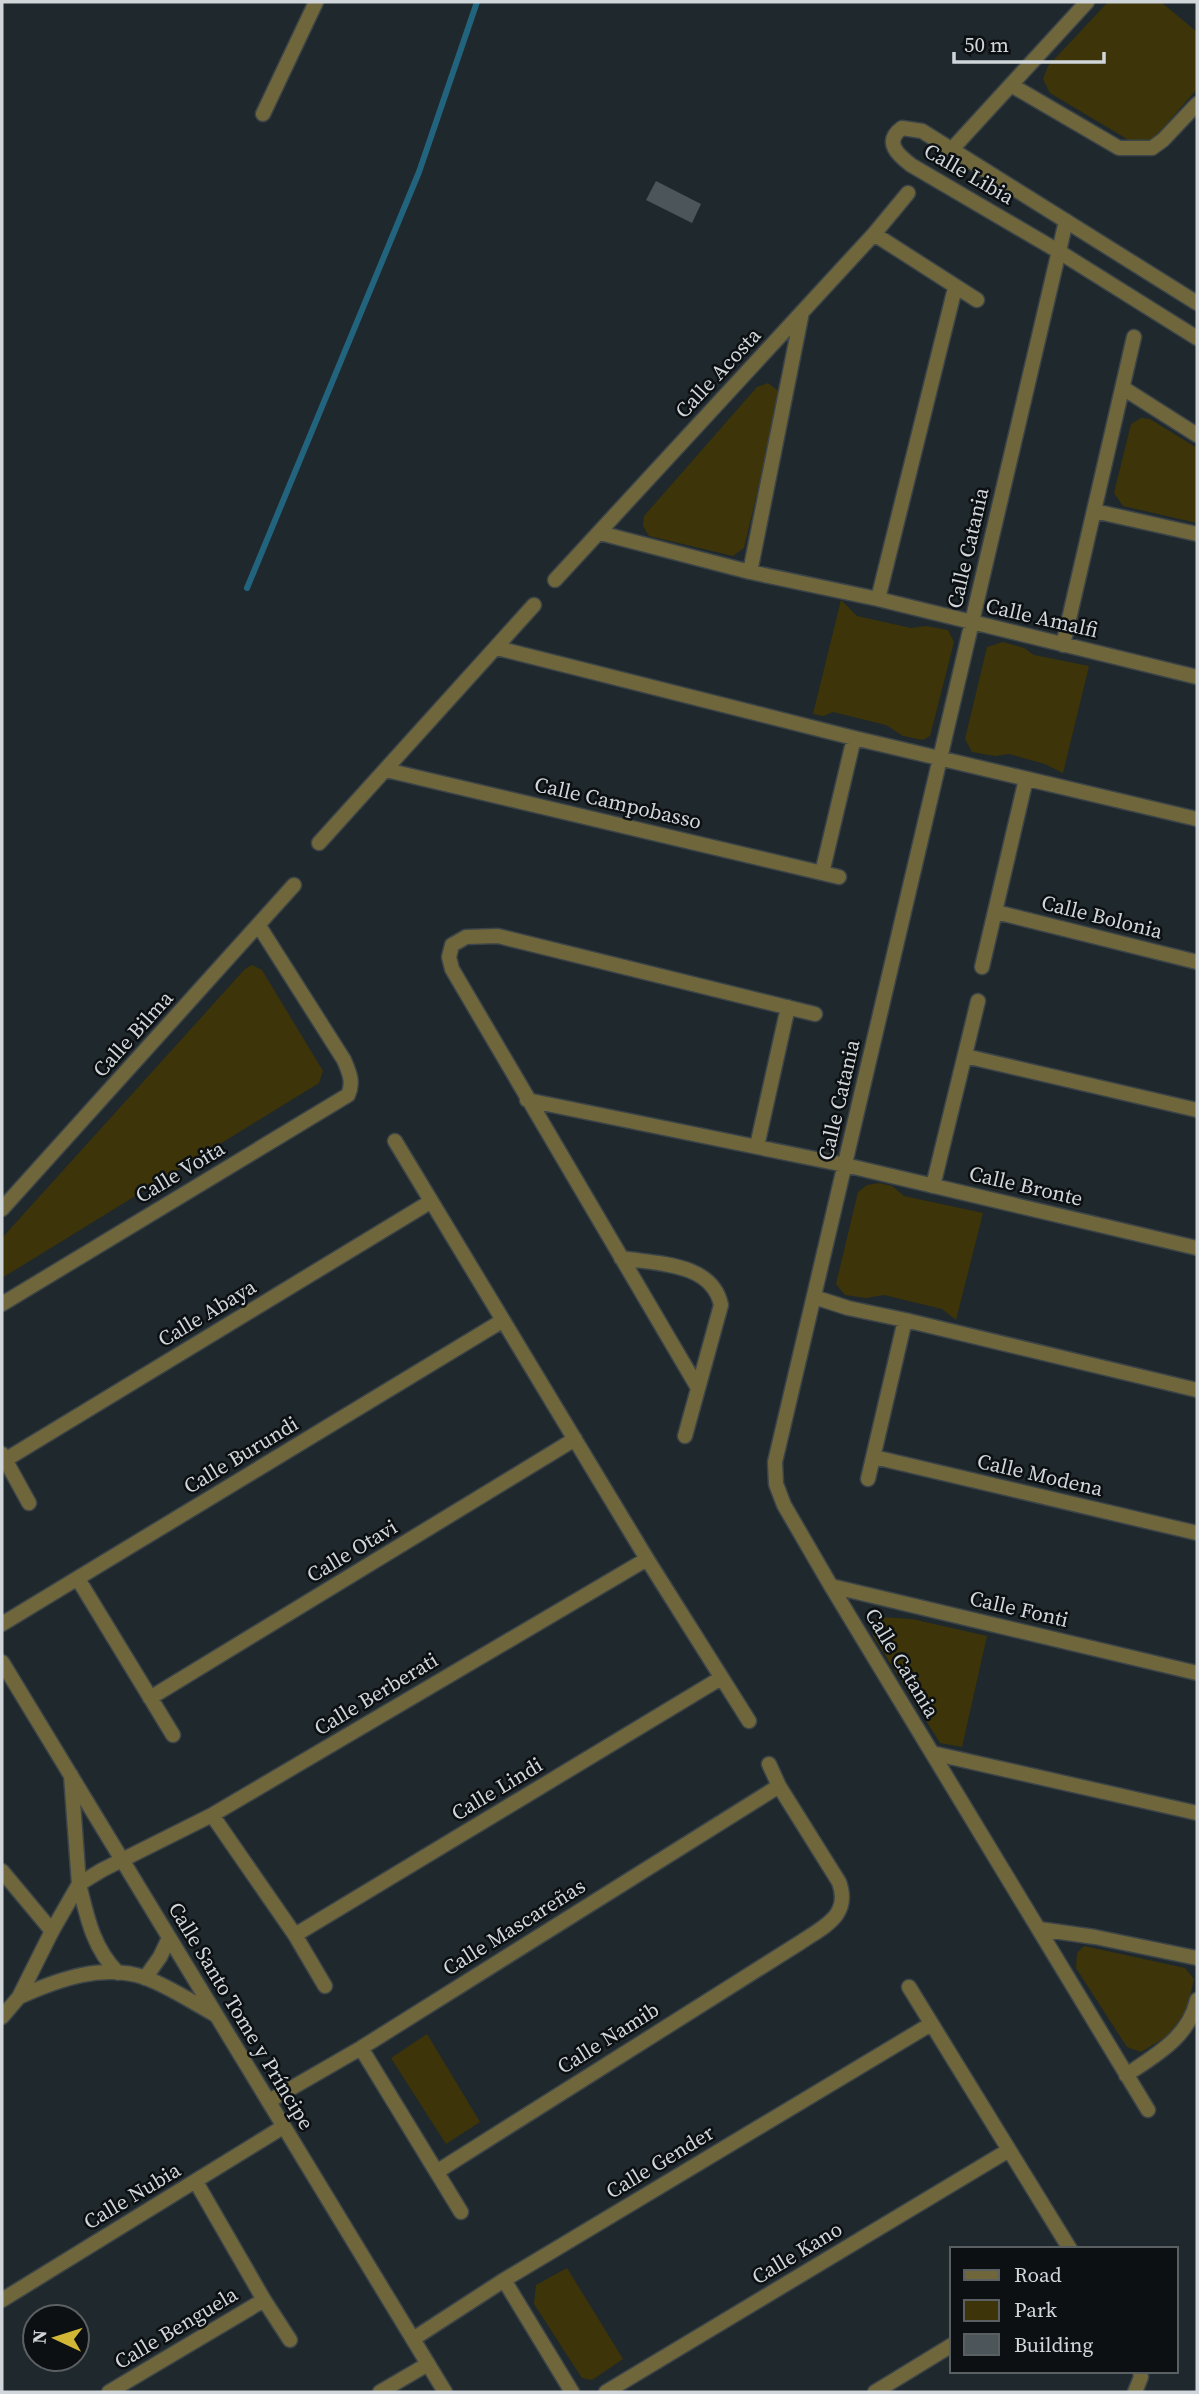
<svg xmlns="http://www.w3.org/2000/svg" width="1199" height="2394" font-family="'Source Serif 4',serif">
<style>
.green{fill:#3d3409}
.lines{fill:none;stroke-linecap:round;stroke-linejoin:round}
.stream{stroke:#22647e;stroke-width:6}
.building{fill:#4c555a}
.minor-casing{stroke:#3b4448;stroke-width:17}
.tertiary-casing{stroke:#3b4448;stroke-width:17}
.minor{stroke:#70663b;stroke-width:14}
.tertiary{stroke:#70663b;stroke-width:14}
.labels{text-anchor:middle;stroke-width:5;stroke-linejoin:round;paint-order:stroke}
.street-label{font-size:21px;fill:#d0d6d9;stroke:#0c1012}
</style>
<rect width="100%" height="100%" fill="#1f282c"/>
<!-- green -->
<path class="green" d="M1108 2H1161L1197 32V89L1150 143 1137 145 1050 93 1043 79 1048 66Z
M768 383 781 393 744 548 733 556 649 536 643 526 644 516 757 387Z
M1141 418 1150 419 1197 448V523L1123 506 1114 493 1131 424Z
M841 600 857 616 911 628 926 626 948 630 954 642 930 736 923 740 903 736 886 725 833 712 823 716 813 714Z
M1003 642 1024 648 1034 655 1089 666 1063 773 1045 764 1009 754 995 756 972 752 965 739 987 647Z
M252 965 262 970 323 1071 319 1083 2 1278V1238L245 969Z
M879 1183 892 1186 904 1196 983 1213 956 1320 942 1309 884 1295 866 1298 845 1295 836 1284 858 1192 867 1185Z
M880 1617 912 1619 987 1636 962 1747 940 1743 873 1636 872 1621Z
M1084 1946 1185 1968 1194 1979 1183 2027 1141 2052 1127 2047 1076 1968 1077 1953Z
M427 2034 480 2122 446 2144 391 2058Z
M567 2268 623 2359 592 2380 582 2378 534 2304 536 2285Z"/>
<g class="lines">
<!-- stream -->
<path class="stream" d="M247 588 419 172 477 2"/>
</g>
<!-- building -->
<path class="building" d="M656 181 701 204 692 223 646 200Z"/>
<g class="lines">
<defs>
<path id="minor" d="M1011 85 1119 148H1152L1163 140 1197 104
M263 114 316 2
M953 148 1087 2
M1066 221 775 1462 776 1484 784 1505 831 1586 1148 2110
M874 234 977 300
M1123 388 1197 435
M1094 511 1197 534
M600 533 750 572 878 599 1197 677
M750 572 802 312
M555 580 874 234 908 193
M878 599 955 288
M1063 645 1134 337
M497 648 854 738 1197 819
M386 770 839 877
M319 843 534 605
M822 873 854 738
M996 912 1197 962
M982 967 1026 779
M965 1056 1197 1110
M527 1100 845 1165 1197 1248
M395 1141 647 1559 749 1721
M757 1146 788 1007
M933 1186 978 1001
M2 1209 294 885
M621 1258C656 1264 712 1262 721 1305L685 1436
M814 1297 848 1308 905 1320 1197 1390
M2 1304 348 1095C354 1082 349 1072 344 1060L259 926
M698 1388 452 969 449 957 452 945 466 937 498 936 815 1014
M2 1454 29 1503
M874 1457 1197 1533
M5 1460 430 1202
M868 1479 905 1320
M78 1579 173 1735
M831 1586 1197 1673
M2 1624 502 1321
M150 1698 575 1439
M932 1753 1197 1813
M212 1815 295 1935 325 1986
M2 1871 52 1931
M79 1884 102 1870 212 1815 647 1559
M1039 1929 1095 1937 1197 1958
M295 1935 721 1678
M909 1987 1070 2249
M361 2048 461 2212
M1126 2075C1156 2055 1189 2037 1197 2000
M269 2101 361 2048 779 1786
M438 2171 801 1942C825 1926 851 1915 839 1882L779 1786 769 1764
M196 2182 264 2300 290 2340
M504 2280 572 2392
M2 2300 283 2127
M413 2339 504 2280 931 2024
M109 2392 264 2300
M380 2392 428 2364
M606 2392 1009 2150
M875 2392 952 2345
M1135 2392 1141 2377 1140 2371"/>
<path id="tertiary" d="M1197 303 922 131 902 128C883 142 898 155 911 165L1058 251 1197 338
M2 1662 445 2392
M79 1884C87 1917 93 1948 118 1973
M145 1978 160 1957 169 1938
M19 1997C59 1979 103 1963 146 1978 170 1987 192 2002 214 2014
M2 2017 19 1997 52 1931 79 1884 71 1775"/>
</defs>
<!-- minor casing -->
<use href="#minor" class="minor-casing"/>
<!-- tertiary casing -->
<use href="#tertiary" class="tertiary-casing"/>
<!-- minor -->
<use href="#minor" class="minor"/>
<!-- tertiary -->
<use href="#tertiary" class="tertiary"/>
</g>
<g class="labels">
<!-- street labels -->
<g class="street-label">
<text transform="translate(969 174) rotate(30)" y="7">Calle Libia</text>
<text transform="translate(718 373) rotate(-47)" y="7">Calle Acosta</text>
<text transform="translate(968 548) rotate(-77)" y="7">Calle Catania</text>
<text transform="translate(1042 618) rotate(13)" y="7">Calle Amalfi</text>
<text transform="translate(618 803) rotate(13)" y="7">Calle Campobasso</text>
<text transform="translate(1102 917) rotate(14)" y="7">Calle Bolonia</text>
<text transform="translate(133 1034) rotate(-48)" y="7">Calle Bilma</text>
<text transform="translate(839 1100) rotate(-77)" y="7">Calle Catania</text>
<text transform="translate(180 1172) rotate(-31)" y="7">Calle Voita</text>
<text transform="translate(1026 1186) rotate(13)" y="7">Calle Bronte</text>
<text transform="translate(207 1313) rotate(-31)" y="7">Calle Abaya</text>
<text transform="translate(241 1455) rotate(-31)" y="7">Calle Burundi</text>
<text transform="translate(1040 1475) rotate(13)" y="7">Calle Modena</text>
<text transform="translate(352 1551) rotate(-31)" y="7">Calle Otavi</text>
<text transform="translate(1019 1609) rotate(13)" y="7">Calle Fonti</text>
<text transform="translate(902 1663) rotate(59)" y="7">Calle Catania</text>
<text transform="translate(376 1694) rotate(-31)" y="7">Calle Berberati</text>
<text transform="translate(497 1789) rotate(-31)" y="7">Calle Lindi</text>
<text transform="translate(514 1927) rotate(-32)" y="7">Calle Mascareñas</text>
<text transform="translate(241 2016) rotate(59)" y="7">Calle Santo Tome y Príncipe</text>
<text transform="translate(608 2038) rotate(-32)" y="7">Calle Namib</text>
<text transform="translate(660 2162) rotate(-31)" y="7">Calle Gender</text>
<text transform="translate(132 2196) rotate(-31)" y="7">Calle Nubia</text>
<text transform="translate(797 2253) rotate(-31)" y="7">Calle Kano</text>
<text transform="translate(176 2328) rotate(-31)" y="7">Calle Benguela</text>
</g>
</g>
<!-- border -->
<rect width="1199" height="2394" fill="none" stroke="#d0d6d9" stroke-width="7"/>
<!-- legend -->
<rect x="950" y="2247" width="228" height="126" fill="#0c1012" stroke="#5a5f62" stroke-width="2"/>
<rect x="964" y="2270" width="35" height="10" fill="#70663b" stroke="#5a5f62" stroke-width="2"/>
<text x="1014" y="2282" font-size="21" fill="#d0d6d9">Road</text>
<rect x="964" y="2300" width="35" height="21" fill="#3d3409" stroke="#5a5f62" stroke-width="2"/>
<text x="1014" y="2317" font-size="21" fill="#d0d6d9">Park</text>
<rect x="964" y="2334" width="35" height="21" fill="#4c555a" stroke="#5a5f62" stroke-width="2"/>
<text x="1014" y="2352" font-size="21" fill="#d0d6d9">Building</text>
<!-- north arrow -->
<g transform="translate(56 2338) rotate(274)"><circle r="33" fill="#0c1012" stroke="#5a5f62" stroke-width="2"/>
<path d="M0-5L12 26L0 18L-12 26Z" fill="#d2b736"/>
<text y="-10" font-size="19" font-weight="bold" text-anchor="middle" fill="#d0d6d9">N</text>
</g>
<!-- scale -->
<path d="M954 52v10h150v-10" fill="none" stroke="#d0d6d9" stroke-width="3.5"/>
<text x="964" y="52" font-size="21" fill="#d0d6d9" stroke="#0c1012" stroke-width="5" paint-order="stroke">50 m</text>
</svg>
